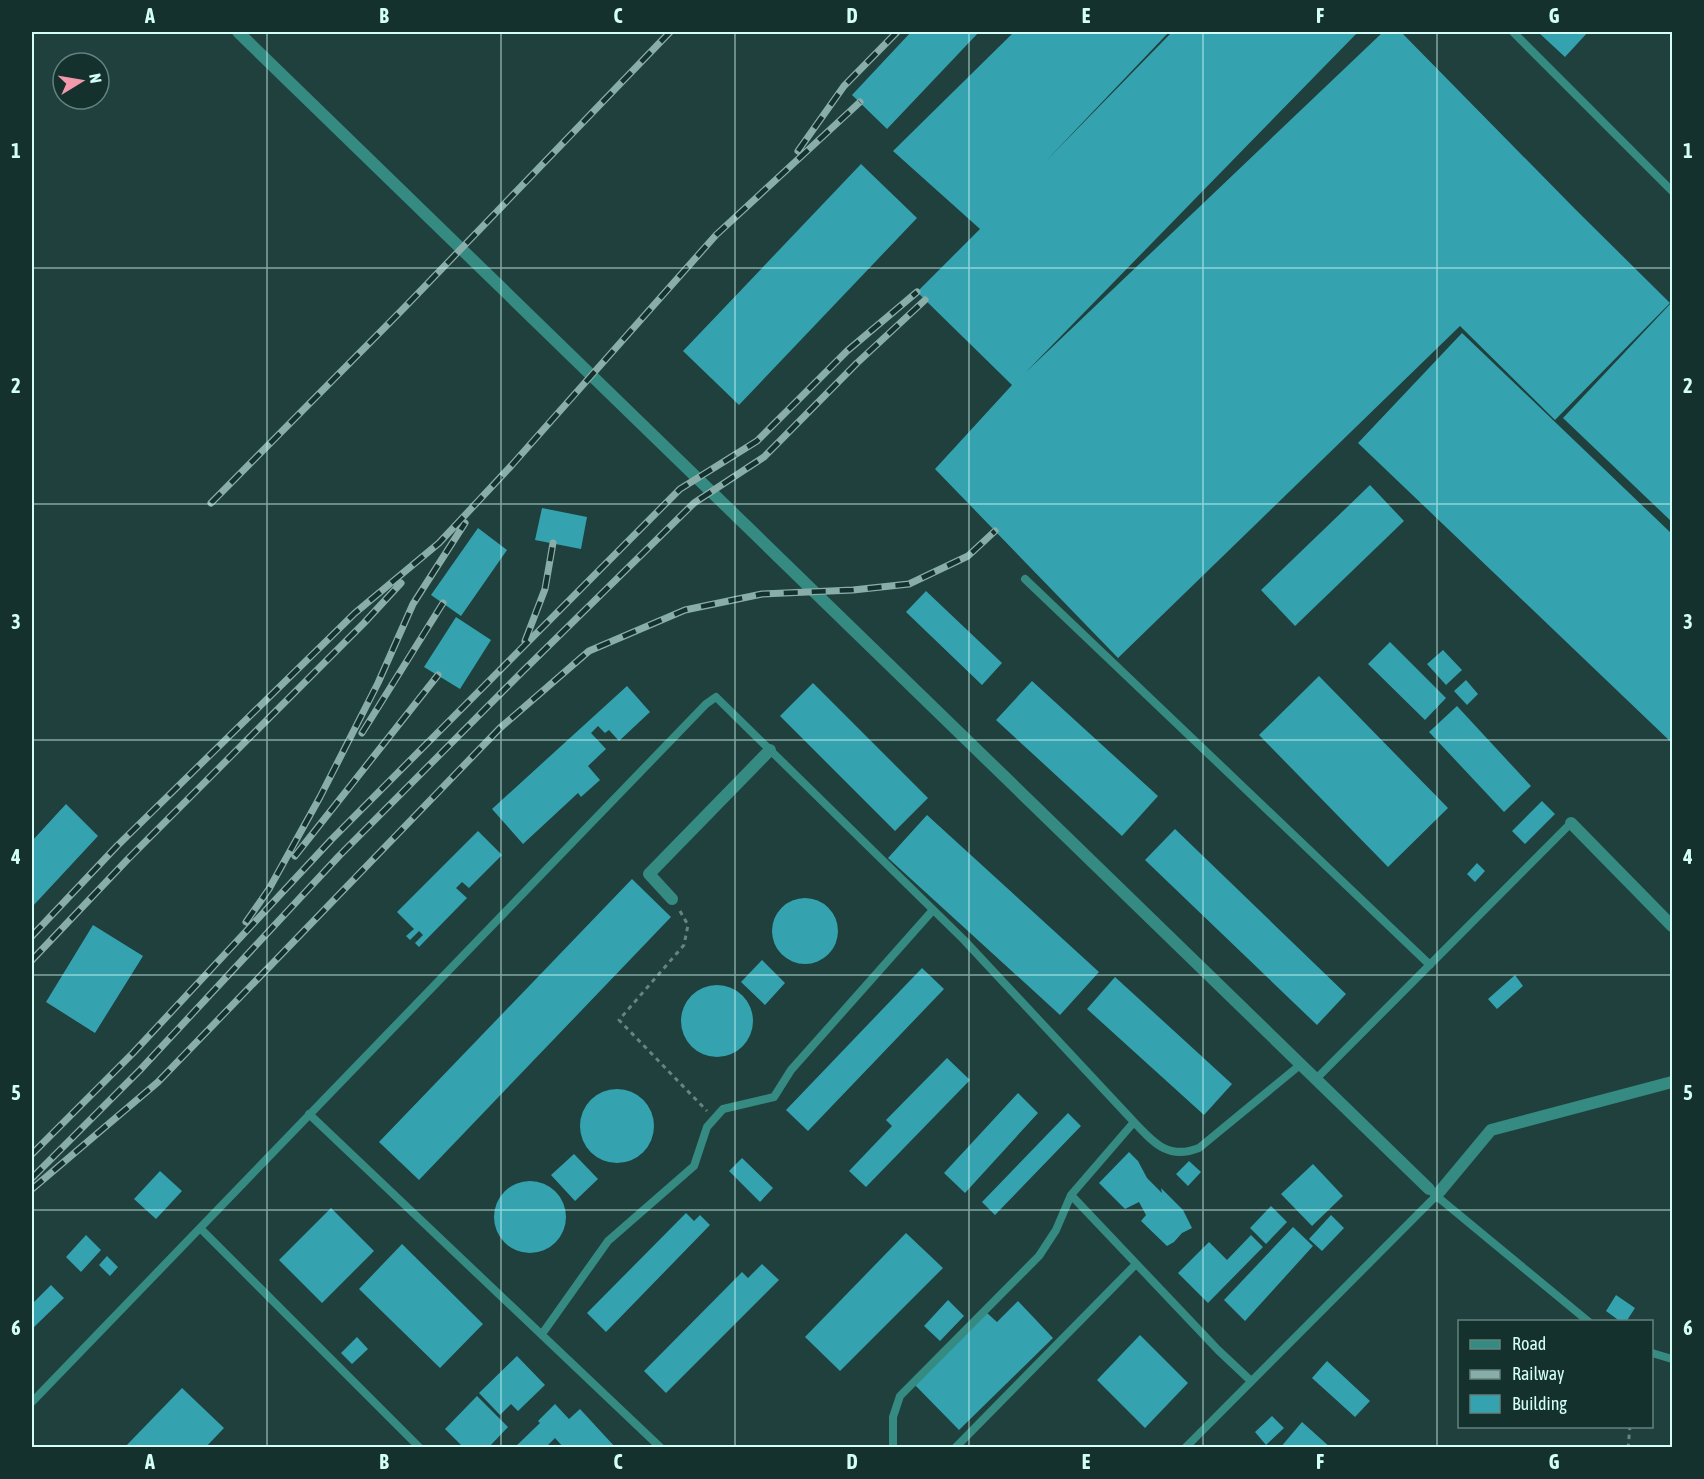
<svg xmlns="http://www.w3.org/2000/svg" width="1704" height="1479" font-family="'Asap Condensed',sans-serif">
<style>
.built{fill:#1f403c;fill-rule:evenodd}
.building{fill:#34a2af}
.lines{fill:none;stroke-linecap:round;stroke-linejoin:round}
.path{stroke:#638682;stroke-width:3;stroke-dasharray:4.5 4.5;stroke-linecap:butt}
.service{stroke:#358a82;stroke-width:8}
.minor{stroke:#358a82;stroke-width:12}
.rail-casing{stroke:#89aeaa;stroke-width:7}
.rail{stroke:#14312e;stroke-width:4.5;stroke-dasharray:14;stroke-linecap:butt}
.grid{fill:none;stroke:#d4fff9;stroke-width:1.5;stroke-opacity:0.55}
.neatline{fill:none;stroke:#d4fff9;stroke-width:2}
.grid-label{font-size:20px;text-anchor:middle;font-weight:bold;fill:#d4fff9}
</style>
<rect width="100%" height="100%" fill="#14312e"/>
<!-- built -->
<path class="built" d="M32 32H1672V1447H32ZM63 63H99V99H63ZM1460 1322H1652V1426H1460Z"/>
<!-- building -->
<path class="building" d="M911 32H979L887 129 852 95Z
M1014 32H1169L1044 163 1172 32H1358L1026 372 1383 32H1401L1575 209 1670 303 1555 420 1460 326 1118 658 935 469 1012 385 917 292 980 229 893 151Z
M1538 32H1588L1565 57Z
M861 164 917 218 739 405 683 351Z
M1672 302V522L1563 418Z
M1462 333 1672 534V743L1358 443Z
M1370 485 1404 521 1295 626 1261 590Z
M542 508 587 517 581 549 535 540Z
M478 528 507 550 461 616 431 595Z
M926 591 1002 663 982 685 906 612Z
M456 617 491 640 460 689 424 667Z
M1390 642 1446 698 1425 720 1368 664Z
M1443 650 1462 670 1446 685 1427 664Z
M1319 676 1448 808 1388 867 1259 735Z
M1466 680 1478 694 1467 705 1454 691Z
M1032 681 1158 796 1122 836 996 720Z
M813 683 928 798 895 831 780 716Z
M627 686 650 712 619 741 609 730 605 733 598 726 591 733 606 749 588 766 600 780 581 797 578 793 523 844 492 809Z
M1457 706 1531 786 1504 812 1429 732Z
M1542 801 1555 814 1525 844 1512 831Z
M66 804 98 836 32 907V841Z
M927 815 1099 972 1060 1015 888 858Z
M1175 829 1346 994 1317 1025 1145 860Z
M478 831 502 855 469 888 462 882 456 888 467 898 419 947 415 943 423 935 419 931 410 940 406 936 414 929 397 912Z
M1477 863 1485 871 1475 882 1467 874Z
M632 879 671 917 419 1180 379 1142Z
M772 931a33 33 0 1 1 66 0a33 33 0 1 1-66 0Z
M93 925 143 956 95 1033 46 1002Z
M762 960 785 983 765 1005 741 982Z
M922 968 944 989 808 1131 786 1110Z
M1515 975 1523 986 1497 1009 1488 999Z
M1115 977 1232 1084 1204 1115 1087 1009Z
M681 1021a36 36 0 1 1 72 0a36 36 0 1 1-72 0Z
M947 1058 970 1080 866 1187 849 1171 892 1126 886 1120Z
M580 1126a37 37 0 1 1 74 0a37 37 0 1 1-74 0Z
M1018 1093 1038 1113 965 1193 944 1173Z
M1068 1113 1081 1126 995 1215 982 1202Z
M1129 1152 1138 1161 1147 1178 1162 1193 1161 1188 1183 1210 1192 1228 1182 1233 1174 1242 1167 1246 1141 1221 1146 1215 1139 1202 1125 1209 1099 1183Z
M574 1154 598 1179 575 1201 551 1175Z
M742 1158 773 1188 760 1202 729 1171Z
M1189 1161 1201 1172 1188 1186 1176 1174Z
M1313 1164 1343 1196 1312 1226 1281 1194Z
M160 1171 182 1191 156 1219 134 1199Z
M494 1217a36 36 0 1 1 72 0a36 36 0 1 1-72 0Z
M1271 1206 1287 1222 1266 1244 1250 1228Z
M331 1208 374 1251 322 1303 279 1260Z
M686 1213 694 1221 700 1215 710 1225 606 1332 587 1313Z
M1331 1215 1344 1228 1322 1251 1309 1239Z
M1293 1227 1313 1246 1245 1321 1224 1300Z
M906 1233 943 1268 840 1371 805 1337Z
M86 1235 101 1250 81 1272 66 1257Z
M1251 1235 1263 1247 1208 1303 1178 1273 1209 1242 1227 1260Z
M402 1244 483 1324 440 1368 359 1289Z
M107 1256 118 1267 110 1276 99 1265Z
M762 1264 779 1280 666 1393 644 1371 742 1272 748 1278Z
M51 1285 64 1298 33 1328 32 1326V1304Z
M1616 1295 1635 1308 1626 1322H1621L1606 1311Z
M948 1300 964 1316 940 1341 924 1326Z
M1018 1301 1053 1338 959 1430 914 1384 987 1313 997 1322Z
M1140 1335 1188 1383 1145 1428 1097 1380Z
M357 1337 368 1349 352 1364 341 1353Z
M517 1356 545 1385 518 1411 511 1404 500 1415 479 1393Z
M1327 1361 1370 1401 1355 1417 1312 1378Z
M182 1388 224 1428 205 1448H124Z
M477 1396 508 1427 488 1448H464L445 1429Z
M555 1404 569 1419 580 1409 616 1448H564L555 1438 545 1448H514L540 1423 538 1421Z
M1272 1416 1284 1428 1266 1445 1255 1432Z
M1302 1422 1331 1448H1280Z"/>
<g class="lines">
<!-- path -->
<path class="path" d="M680 911 688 925 684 945 619 1020 707 1111
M1628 1448 1630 1426"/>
<!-- service -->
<path class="service" d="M1513 32 1672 191
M1025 579 1430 965
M1316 1079 1571 823
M309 1114 661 1448
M1134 1122C1154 1143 1168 1160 1199 1148L1300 1065
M1434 1194 1589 1322
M200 1228 420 1448
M542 1334 608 1241 694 1166 707 1127 723 1109 774 1097 791 1070 933 910
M1652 1353 1672 1359
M32 1402 706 704 716 697 964 940 1134 1122 1071 1195 1218 1350 1251 1381
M893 1448V1417L900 1396 1039 1256 1056 1230 1071 1195
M955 1448 1136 1264
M1185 1448 1436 1196"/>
<!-- minor -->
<path class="minor" d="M238 32 1429 1189
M1571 823 1672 926
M672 899 649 874 770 750
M1436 1196 1491 1130 1672 1082"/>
<defs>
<path id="rail" d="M798 151 844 86 897 32
M211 503 403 309 670 32
M525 641 545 589 553 543
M362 733 443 603
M295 856 438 675
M246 922 269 889 320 797 378 683 413 604 465 523
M32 936 117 846 355 613 439 543 511 466 716 235 860 102
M32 960 127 860 364 623 401 583
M32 1154 133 1053 331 840 680 489 757 441 847 351 917 292
M32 1178 140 1070 339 856 524 670 694 503 764 457 857 363 925 300
M32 1189 158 1082 500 728 589 651 685 610 762 594 853 590 909 584 968 556 995 531"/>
</defs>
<!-- rail casing -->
<use href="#rail" class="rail-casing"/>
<!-- rail -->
<use href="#rail" class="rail"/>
</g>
<!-- grid -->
<path class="grid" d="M267 32V1448M501 32V1448M735 32V1448M969 32V1448M1203 32V1448M1437 32V1448M32 268H1672M32 504H1672M32 740H1672M32 975H1672M32 1210H1672"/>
<!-- border -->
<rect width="1704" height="1479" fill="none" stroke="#14312e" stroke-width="66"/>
<!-- legend -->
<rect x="1458" y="1320" width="195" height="108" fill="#14312e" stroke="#61837f" stroke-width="1.5"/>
<rect x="1470" y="1340" width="30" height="9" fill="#358a82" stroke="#61837f" stroke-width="1.5"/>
<text x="1512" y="1350" font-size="18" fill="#d4fff9">Road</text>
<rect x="1470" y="1370" width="30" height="9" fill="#89aeaa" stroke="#61837f" stroke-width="1.5"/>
<text x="1512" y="1380" font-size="18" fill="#d4fff9">Railway</text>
<rect x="1470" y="1395" width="30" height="18" fill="#34a2af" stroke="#61837f" stroke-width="1.5"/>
<text x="1512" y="1410" font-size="18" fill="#d4fff9">Building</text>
<!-- north arrow -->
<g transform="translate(81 81) rotate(79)"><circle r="28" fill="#14312e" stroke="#61837f" stroke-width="1.5"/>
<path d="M0-4.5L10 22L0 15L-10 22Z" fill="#f29aac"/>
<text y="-9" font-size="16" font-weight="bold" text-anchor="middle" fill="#d4fff9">N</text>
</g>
<rect x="33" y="33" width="1638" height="1413" class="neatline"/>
<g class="grid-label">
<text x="150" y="23">A</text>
<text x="384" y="23">B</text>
<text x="618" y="23">C</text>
<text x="852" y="23">D</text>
<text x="1086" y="23">E</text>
<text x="1320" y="23">F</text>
<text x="1554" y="23">G</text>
<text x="16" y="158">1</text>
<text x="1688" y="158">1</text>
<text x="16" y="393">2</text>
<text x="1688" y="393">2</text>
<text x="16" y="629">3</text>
<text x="1688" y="629">3</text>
<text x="16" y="864">4</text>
<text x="1688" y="864">4</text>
<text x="16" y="1100">5</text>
<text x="1688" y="1100">5</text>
<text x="16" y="1335">6</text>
<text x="1688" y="1335">6</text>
<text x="150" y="1469">A</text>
<text x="384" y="1469">B</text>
<text x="618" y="1469">C</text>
<text x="852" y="1469">D</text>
<text x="1086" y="1469">E</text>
<text x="1320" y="1469">F</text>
<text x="1554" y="1469">G</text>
</g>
</svg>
